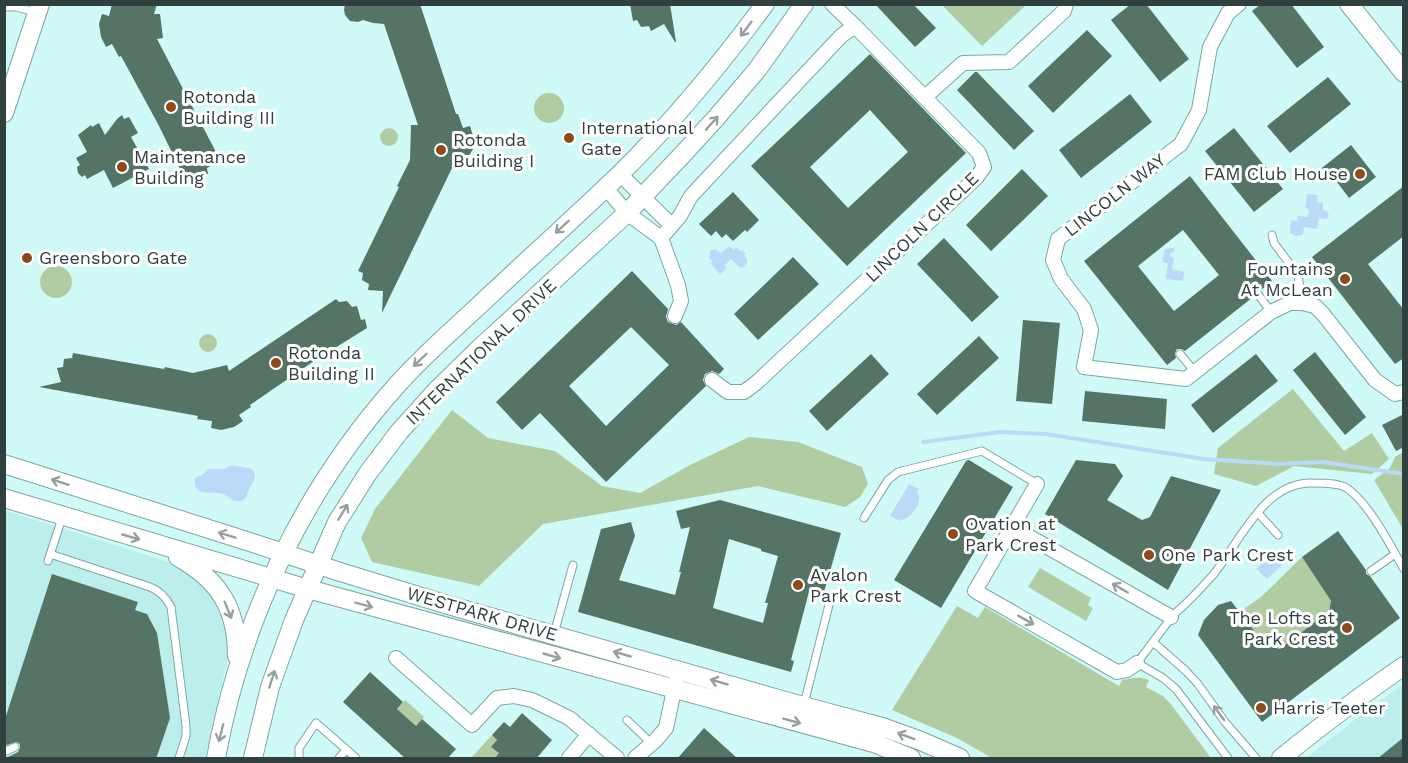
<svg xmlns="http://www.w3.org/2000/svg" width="1408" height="763" font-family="'Work Sans',sans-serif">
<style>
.built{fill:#bcefec}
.green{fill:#afcca2}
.water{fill:#bbdaf8}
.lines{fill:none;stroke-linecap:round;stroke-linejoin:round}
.stream{stroke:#bbdaf8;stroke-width:4}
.building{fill:#557465;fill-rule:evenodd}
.lane-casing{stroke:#7ea6a3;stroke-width:9}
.street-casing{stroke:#7ea6a3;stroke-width:16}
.secondary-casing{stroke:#7ea6a3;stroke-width:20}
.lane{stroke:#fff;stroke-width:7}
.street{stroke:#fff;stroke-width:14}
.secondary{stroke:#fff;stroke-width:18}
.oneway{stroke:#98a09f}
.poi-dot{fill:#8c4919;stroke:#fff;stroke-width:2}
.labels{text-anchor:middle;stroke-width:6;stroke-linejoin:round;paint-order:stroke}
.poi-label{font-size:18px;fill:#30403f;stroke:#fff;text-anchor:start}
.street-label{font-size:18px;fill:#30403f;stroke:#fff}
</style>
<rect width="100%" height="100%" fill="#d0faf7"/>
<!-- built -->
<path class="built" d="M4 510 190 569 220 597 229 653 205 758H5Z
M1403 684V758H1306L1370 708Z"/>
<!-- green -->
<path class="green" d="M942 5H1026L982 46Z
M534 108a15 15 0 1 1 30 0a15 15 0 1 1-30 0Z
M380 137a9 9 0 1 1 18 0a9 9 0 1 1-18 0Z
M40 282a16 16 0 1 1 32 0a16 16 0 1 1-32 0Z
M199 343a9 9 0 1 1 18 0a9 9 0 1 1-18 0Z
M1293 389 1344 451 1372 433 1389 459 1372 474 1294 466 1256 486 1214 474 1218 448Z
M452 410 488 438 555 451 602 486 640 493 690 465 749 437 798 442 862 467 868 484 860 497 845 507 758 486 543 524 479 586 372 562 361 538 375 509Z
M1403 452V529L1374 480 1390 468 1395 457Z
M1302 557 1331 601 1329 611 1280 649 1265 645 1239 612 1261 597Z
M1040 568 1091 598 1088 605 1093 608 1086 621 1028 587Z
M957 606 978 618 985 607 1119 686 1122 680C1132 678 1139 676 1149 680L1146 687 1163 696 1170 703 1211 758H992L957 738 892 710Z
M405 700 424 717 416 726 397 709Z
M492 735 497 740 492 747 499 753 494 758H471Z"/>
<!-- water -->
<path class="water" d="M1307 194 1318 195 1317 202 1323 203V210L1327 211 1329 216 1326 219 1319 218 1317 229 1304 227 1303 235 1296 236 1290 233 1291 220 1297 221 1298 216 1308 217 1309 209 1305 208Z
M729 246 734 250 736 247 740 251 742 250 746 254 744 255 747 259V263L742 268 739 267 731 259 725 265 727 268 720 274 711 264 713 261 709 258 710 251 715 249 721 253Z
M1174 248V252L1170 253V256L1174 258 1172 269 1184 272 1183 281 1166 279 1168 263 1162 262 1165 249Z
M232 465C236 466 249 468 251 469 260 474 251 484 249 490 246 495 247 499 241 501 233 503 229 496 223 494 212 490 193 499 195 478L202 475 208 469H224Z
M909 484 919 489 917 493 919 494C920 507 914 513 904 520L902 519 900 521 890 516Z
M1275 551 1285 562 1267 579 1256 569Z"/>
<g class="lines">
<!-- stream -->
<path class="stream" d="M923 442 1000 432 1046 434 1204 459 1278 464 1323 462 1404 474"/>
</g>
<!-- building -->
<path class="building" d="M112 4H157L154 14H160L163 38 157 39 217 154 214 156V164L207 168 208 174 194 176V180L186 181 158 124 121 56 119 57 112 44 106 47 101 37 99 24 102 14 109 16Z
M345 4H420L456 114H458L463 128 470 126 473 136V149L467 159 461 155 455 169 452 168 382 313 383 291 368 290 369 284 362 280 363 273 358 271 399 187 397 186 410 160 411 125H418L384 24 373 23 363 20 358 22 350 21 345 15 344 10Z
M630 4H670L676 42H675L664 24 651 31 649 26 641 27 637 20 633 21Z
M875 4H913L936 28 915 47Z
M1131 4H1146L1189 59 1160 82 1111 20Z
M1261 4H1291L1324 47 1297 68 1252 11Z
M1087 30 1112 56 1053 113 1028 86Z
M870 54 966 153 847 266 751 166ZM870 110 908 152 848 208 810 167Z
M975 72H977L1034 131 1014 150 957 90Z
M1328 77 1351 104 1290 153 1267 126Z
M1130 94 1152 122 1081 178 1059 150Z
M122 115 124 119 129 117 138 133 131 137 149 169 113 188 104 170 87 179 85 175 82 177 78 173 77 167 80 165 76 158 87 152 78 135 91 125 92 127 99 123 105 135 117 119Z
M1234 128 1283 189 1254 212 1205 151Z
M1351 145 1376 177 1349 198 1334 178 1328 183 1318 171Z
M1022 169 1048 196 991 251 966 225Z
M1190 176 1272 281 1261 290 1257 287 1253 289 1251 293 1253 297 1185 351 1181 349H1177L1175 353 1176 358 1167 365 1084 261ZM1183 230 1219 275 1174 311 1138 266Z
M1404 186V236L1368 264 1404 310V358L1395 364 1312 257Z
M733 192 759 220 747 232 745 230 733 241 726 234 722 238 716 231 711 236 699 224Z
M944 238 999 297 972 322 917 264Z
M793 257 819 284 758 340 734 314Z
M632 271 668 309 666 317 668 322 676 325 681 322 724 369 719 374 712 371 705 374 703 380 706 386 606 482 540 413 522 430 496 402ZM631 327 669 365 606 426 569 386Z
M336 299 339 302 347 301 352 307 357 306 361 320 365 319 367 328 314 361 250 405 251 407 239 415 243 421 234 427 221 430 211 428 212 421 197 419 198 416 39 387 61 382 57 368 63 367 64 359 72 358 73 353 164 369 165 367 193 373 227 365 229 371Z
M1023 320 1060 323 1052 404 1016 401Z
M979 336 999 358 937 415 917 394Z
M1315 352 1366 417 1345 435 1293 370Z
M871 354 889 374 827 431 809 411Z
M1256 354 1278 381 1213 433 1191 405Z
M1085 391 1167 399 1165 429 1082 421Z
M1404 414V447L1396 451 1382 425Z
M969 460 1013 487 941 608 894 580 966 461Z
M1076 460 1115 464 1123 476 1107 500 1142 520 1150 517 1171 476 1221 490 1168 590 1045 514Z
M720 500 841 533 824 592 810 588 791 660 794 661 791 672 578 612 601 529 631 522 635 536 619 580 675 595 681 572H679L690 527 681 529 676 511ZM729 539 761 549V551L778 556 765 603H768L763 623 713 608Z
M1338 531 1366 570V574L1370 576 1400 618 1262 722 1198 635 1204 620 1218 605 1231 601 1265 645 1280 649 1329 611 1331 601 1302 557Z
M52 574 138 602 135 610 147 614 157 633 170 718 156 759H4L18 752 20 748V744L16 742 4 746V722Z
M370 672 403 702 397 709 416 726 422 719 456 749 447 759H406L343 702Z
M522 713 552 740 536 759H494L499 753 491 747 497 740 492 735 504 722 510 727Z
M704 728 738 759H677Z
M1404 737V759H1377Z"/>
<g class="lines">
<defs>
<path id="lane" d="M8 7H16L35 12
M1272 235 1274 243 1298 275 1302 303
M1257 293 1271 312
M1180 354 1195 372
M1258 513 1278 535
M864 518 888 480 898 472 982 451 1037 484
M50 554 150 587C160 591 166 597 171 607L186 726V736L179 758
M48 561 62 518
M1371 571 1395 554
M554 634 573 565
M1153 642 1186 671 1198 684 1225 722 1256 758
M804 704 830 601
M627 720 651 743
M4 752 15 747
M299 758V748L316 723 356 758
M339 758 346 750
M1228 758 1176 689 1163 678 1137 663 1174 614C1188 603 1201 588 1213 575 1240 542 1264 481 1313 483 1322 483 1337 483 1345 487 1368 501 1390 545 1404 569"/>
<path id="street" d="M1239 4 1228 13 1210 47 1199 110 1181 144 1058 239 1053 260 1061 279 1084 309 1091 330 1084 367 1186 379 1271 312 1290 303H1302L1315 306 1323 314 1375 380 1395 394 1404 392
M925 97 963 63 1009 62 1064 11 1066 4
M620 174 671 225
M605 187 627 213 661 238 678 285 681 301 675 316
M661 238 680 216 691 196 841 36 855 26
M712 380 728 392H744L756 383 976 178 984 167 979 153 855 26 832 4
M1037 484 975 591 1117 672 1127 670 1137 663
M1012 527 1171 617
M396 658 472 725 497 698 514 696 532 700 569 718 617 758
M569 758 589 734
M635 758 655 741 666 728 678 671"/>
<path id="secondary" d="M1349 4 1404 73
M4 113 40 4
M4 464 253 543 337 571 448 605 803 706 882 727 921 741 960 758
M4 498 308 589 874 743 911 758
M178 557C219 580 237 608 237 656
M216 758C241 620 303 490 397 385 420 359 446 336 472 312 521 266 571 221 619 175 673 122 720 65 765 4
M253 758 270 687 294 620 337 522 368 473 399 432 436 391 481 347 627 213 683 154 716 118 757 70 804 4
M1281 758C1321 726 1361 695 1404 666"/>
</defs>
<!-- lane casing -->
<use href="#lane" class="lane-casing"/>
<!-- street casing -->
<use href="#street" class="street-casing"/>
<!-- secondary casing -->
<use href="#secondary" class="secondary-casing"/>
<!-- lane -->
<use href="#lane" class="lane"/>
<!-- street -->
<use href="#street" class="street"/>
<!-- secondary -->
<use href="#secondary" class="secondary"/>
</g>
<!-- one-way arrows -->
<defs><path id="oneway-shaft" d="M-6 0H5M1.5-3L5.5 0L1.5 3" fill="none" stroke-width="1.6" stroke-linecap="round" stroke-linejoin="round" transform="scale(1.5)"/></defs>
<g class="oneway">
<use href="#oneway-shaft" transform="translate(746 29) rotate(127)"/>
<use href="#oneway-shaft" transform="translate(712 123) rotate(-48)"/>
<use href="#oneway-shaft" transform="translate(562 227) rotate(137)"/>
<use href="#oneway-shaft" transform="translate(420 360) rotate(136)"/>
<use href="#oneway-shaft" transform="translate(60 482) rotate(-162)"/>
<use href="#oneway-shaft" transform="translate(343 512) rotate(-59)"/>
<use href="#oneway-shaft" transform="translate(227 535) rotate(-163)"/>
<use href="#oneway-shaft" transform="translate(131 537) rotate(16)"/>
<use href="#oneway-shaft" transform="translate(1120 588) rotate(-150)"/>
<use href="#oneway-shaft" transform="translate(364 605) rotate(15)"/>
<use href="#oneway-shaft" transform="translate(228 610) rotate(68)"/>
<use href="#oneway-shaft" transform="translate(1026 620) rotate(29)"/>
<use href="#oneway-shaft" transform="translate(622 654) rotate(-164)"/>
<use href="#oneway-shaft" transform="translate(552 656) rotate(16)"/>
<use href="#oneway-shaft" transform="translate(272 679) rotate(-72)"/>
<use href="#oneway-shaft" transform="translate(719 682) rotate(-164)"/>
<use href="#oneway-shaft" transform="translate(1219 713) rotate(-126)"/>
<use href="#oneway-shaft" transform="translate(792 721) rotate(15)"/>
<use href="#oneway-shaft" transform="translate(221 733) rotate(104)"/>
<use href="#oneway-shaft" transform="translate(906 736) rotate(-160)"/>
</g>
<!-- markers -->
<g class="poi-dot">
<circle cx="171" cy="107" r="6"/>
<circle cx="569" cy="138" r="6"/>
<circle cx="441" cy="150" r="6"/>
<circle cx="122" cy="167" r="6"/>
<circle cx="1360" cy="174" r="6"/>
<circle cx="27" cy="258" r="6"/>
<circle cx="1345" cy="279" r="6"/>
<circle cx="276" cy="363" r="6"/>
<circle cx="953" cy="534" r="6"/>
<circle cx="1149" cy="555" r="6"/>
<circle cx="798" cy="585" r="6"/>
<circle cx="1347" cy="628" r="6"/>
<circle cx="1261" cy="708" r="6"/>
</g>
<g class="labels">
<!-- poi labels -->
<g class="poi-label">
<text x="183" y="103">Rotonda<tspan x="183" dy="21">Building III</tspan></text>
<text x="581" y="134">International<tspan x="581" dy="21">Gate</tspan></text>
<text x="453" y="146">Rotonda<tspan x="453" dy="21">Building I</tspan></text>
<text x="134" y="163">Maintenance<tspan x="134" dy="21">Building</tspan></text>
<text x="1348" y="180" text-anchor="end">FAM Club House</text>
<text x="39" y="264">Greensboro Gate</text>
<text x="1333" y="275" text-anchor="end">Fountains<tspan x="1333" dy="21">At McLean</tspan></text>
<text x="288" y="359">Rotonda<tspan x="288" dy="21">Building II</tspan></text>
<text x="965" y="530">Ovation at<tspan x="965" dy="21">Park Crest</tspan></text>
<text x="1161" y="561">One Park Crest</text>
<text x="810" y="581">Avalon<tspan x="810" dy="21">Park Crest</tspan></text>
<text x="1335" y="624" text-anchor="end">The Lofts at<tspan x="1335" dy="21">Park Crest</tspan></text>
<text x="1273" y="714">Harris Teeter</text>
</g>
<!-- street labels -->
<g class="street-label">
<text transform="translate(1115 195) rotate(-38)" y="6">LINCOLN WAY</text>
<text transform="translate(922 227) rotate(-44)" y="6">LINCOLN CIRCLE</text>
<text transform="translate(481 352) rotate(-44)" y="6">INTERNATIONAL DRIVE</text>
<text transform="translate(482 614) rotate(16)" y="6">WESTPARK DRIVE</text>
</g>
</g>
<!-- border -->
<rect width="1408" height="763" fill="none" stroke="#30403f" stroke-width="12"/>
</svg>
